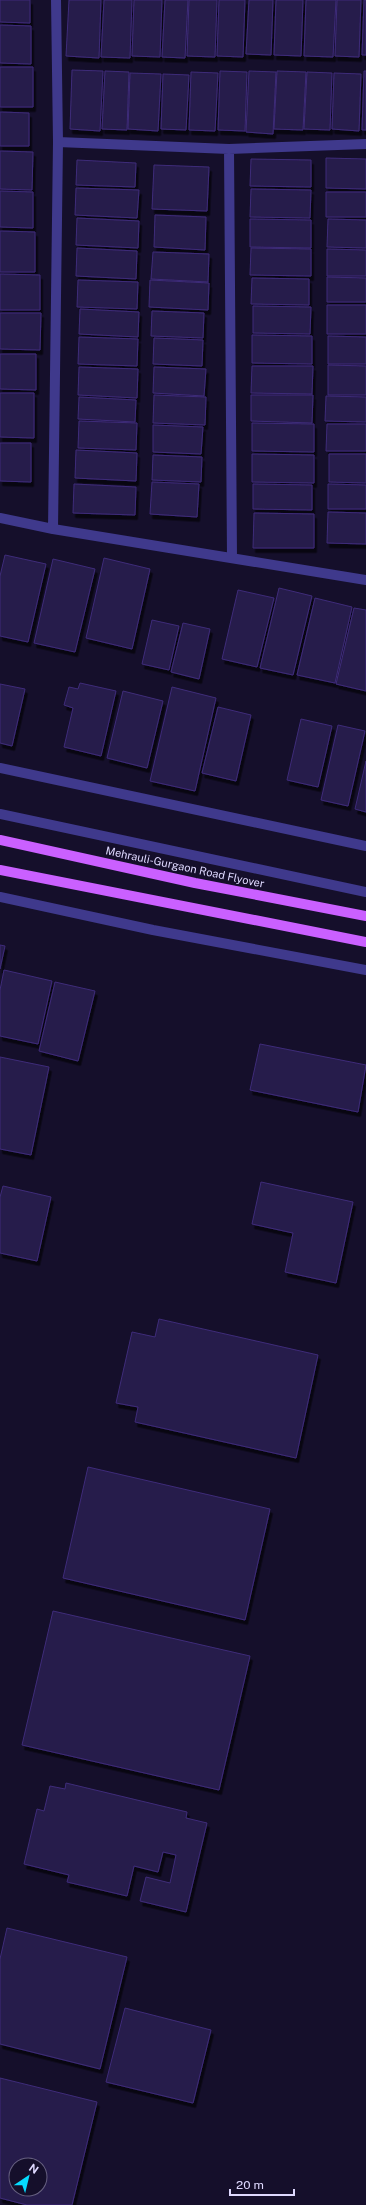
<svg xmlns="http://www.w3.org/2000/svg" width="366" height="2205" font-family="'Public Sans',sans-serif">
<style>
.building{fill:#271b4c;stroke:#3e2c79;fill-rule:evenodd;filter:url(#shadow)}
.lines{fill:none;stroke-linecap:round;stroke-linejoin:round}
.minor{stroke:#3f398c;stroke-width:10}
.major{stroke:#ca60ff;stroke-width:10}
.labels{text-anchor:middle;stroke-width:3;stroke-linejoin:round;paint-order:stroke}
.street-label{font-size:11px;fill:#dfd9ff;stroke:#150f2b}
</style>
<defs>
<filter id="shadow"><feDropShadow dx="2.5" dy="4.5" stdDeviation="0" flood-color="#0009"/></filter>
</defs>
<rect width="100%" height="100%" fill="#150f2b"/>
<!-- building -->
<path class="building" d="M0 0H30V23L0 22Z
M69 0H101L99 58 66 56Z
M104 0H132L130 58 101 57Z
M134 0H162L160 57 132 56Z
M165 0H188L185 58 162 57Z
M189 0H217L215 57 187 56Z
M219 0H245L243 57 217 56Z
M249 0H273L271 55 246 54Z
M276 0H303L301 56 274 55Z
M306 0H336L333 57 304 56Z
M337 0H361L359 57 335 56Z
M364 0H366V55H362Z
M0 25 31 26V64L0 63Z
M0 67H33V107H0Z
M72 70 103 71 100 131 70 129Z
M105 71 129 72 127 130 102 129Z
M220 71 247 72 245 131 218 130Z
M249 71 276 72 273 134 246 132Z
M277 71 306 72 303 130 274 129Z
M364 71H366V130H362Z
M191 72 218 73 215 131 189 130Z
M307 72 332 73 330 130 304 129Z
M130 73 161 74 158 131 128 129Z
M334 73 361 74 359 131 332 129Z
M163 74 189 75 186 130 161 129Z
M0 112 29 113V146H0Z
M0 151 33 152 32 190 0 189Z
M326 158 366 159V189L326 188Z
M251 159 311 160V187L250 186Z
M77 160 136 163 135 187 76 185Z
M154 165 209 167 207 211 152 209Z
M76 188 139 190 137 218 75 215Z
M251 189 311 190 310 218 250 217Z
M0 191 33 192V228L0 227Z
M326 192H366V217H326Z
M155 215 206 217 205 250 154 247Z
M77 218 139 221 138 248 76 245Z
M250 219 311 220V248L250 247Z
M328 219 366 220V248L327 247Z
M0 231 35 232V272H0Z
M77 248 137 251 136 279 76 276Z
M251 248 311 249V276L250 275Z
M327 249 366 250V276H327Z
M153 252 209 254 208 282 151 279Z
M0 274 40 275V310H0Z
M327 277 366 278V302H327Z
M252 278 309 279V305L251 304Z
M78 280 138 282 137 309 77 307Z
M150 280 209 283 208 310 149 307Z
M327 305H366V334H327Z
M253 306 311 307 310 334 253 333Z
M80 309 139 312 138 337 79 334Z
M152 311 204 313 203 338 151 336Z
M0 313H41L40 350 0 349Z
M252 335 312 336V364L252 363Z
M328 336 366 337V364H328Z
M79 337 138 339 137 366 78 364Z
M154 338 203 340 202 366 153 364Z
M0 354H36V390L0 389Z
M328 365 366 366V395H328Z
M252 366H313L312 394 251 393Z
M79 367 138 369 137 398 78 395Z
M154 367 206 369 204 396 153 393Z
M0 393H34V438L0 437Z
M154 395 206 397 205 425 153 423Z
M251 395H313L312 423 251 421Z
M326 396 366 397V422L325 421Z
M79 397 136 400 135 422 78 419Z
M79 421 137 423 136 450 78 448Z
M252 423 314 424V452L252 451Z
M327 424H366V451H326Z
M153 425 203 427 201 454 153 452Z
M0 443H31V482L0 481Z
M76 450 137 453 136 481 75 478Z
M252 454 314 455V483L252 482Z
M329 454H366V483L329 482Z
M153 455 202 457 201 482 152 480Z
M152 482 199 484 197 517 150 514Z
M74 484 136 487 135 515 73 513Z
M253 484 312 485V510L253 509Z
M328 484 366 485V509H328Z
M328 512 366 513V544L327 543Z
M254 513 314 514V548H253Z
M5 555 46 564 28 642 0 636V576Z
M104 558 150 569 132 649 86 638Z
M53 559 95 569 75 652 34 643Z
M279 588 312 596 293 675 260 668Z
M238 590 274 598 257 667 222 659Z
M315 598 352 607 335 683 297 675Z
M354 608 366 610V691L336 684Z
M152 620 179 626 169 670 142 664Z
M183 623 210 629 199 679 171 672Z
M80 683 116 691 101 756 64 747 73 708 64 705 69 687 78 689Z
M0 684 25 689 12 746 0 743Z
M172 687 216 698 195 791 150 781Z
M123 691 163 701 147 768 107 758Z
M218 707 251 715 236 781 202 773Z
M301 719 332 726 318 787 287 780Z
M338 725 365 731 348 806 321 800Z
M366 761V812L355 809Z
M0 945 5 946 0 969Z
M4 970 52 981 38 1044 0 1036V990Z
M55 982 95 991 78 1061 39 1051Z
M260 1044 366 1065 358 1112 250 1090Z
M0 1057 49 1067 31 1155 0 1149Z
M261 1182 353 1202 336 1283 285 1272 293 1233 252 1224Z
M3 1186 51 1197 37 1261 0 1253V1197Z
M159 1319 318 1355 296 1458 135 1422 138 1407 116 1403 132 1332 155 1337Z
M88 1467 270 1509 245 1620 63 1578Z
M53 1611 250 1656 219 1790 22 1745Z
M66 1783 187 1812 186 1818 207 1823 186 1912 140 1901 146 1877 170 1883 176 1855 163 1852 158 1872 134 1866 127 1896 67 1882 69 1875 24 1864 37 1809 44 1811 50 1786 65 1789Z
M7 1928 127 1957 100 2069 0 2044V1959Z
M125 2008 211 2030 193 2103 106 2082Z
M0 2078 97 2102 72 2205H27L0 2198ZM16 2165H40V2189H16Z"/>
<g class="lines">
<!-- minor -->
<path class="minor" d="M58 142 229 149 366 144
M229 149 232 558
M0 518 53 529 366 580
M53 529 58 142 56 0
M0 768 366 846
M0 814 366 892
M0 897 153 930 366 970"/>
<!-- major -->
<path class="major" d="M0 840 195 883 366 916
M0 870 366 942"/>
</g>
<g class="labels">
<!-- street labels -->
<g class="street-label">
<text transform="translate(185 867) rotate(12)" y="4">Mehrauli-Gurgaon Road Flyover</text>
</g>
</g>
<!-- north arrow -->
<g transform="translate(28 2177) rotate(35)"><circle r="19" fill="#150f2b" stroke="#666080"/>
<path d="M0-3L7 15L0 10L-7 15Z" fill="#05dbff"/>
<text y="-6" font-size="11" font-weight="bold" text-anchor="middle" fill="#dfd9ff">N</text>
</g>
<!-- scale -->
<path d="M230 2189v6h64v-6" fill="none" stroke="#dfd9ff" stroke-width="2"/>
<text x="236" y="2189" font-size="12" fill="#dfd9ff" stroke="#150f2b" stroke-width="3" paint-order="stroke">20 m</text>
</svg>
